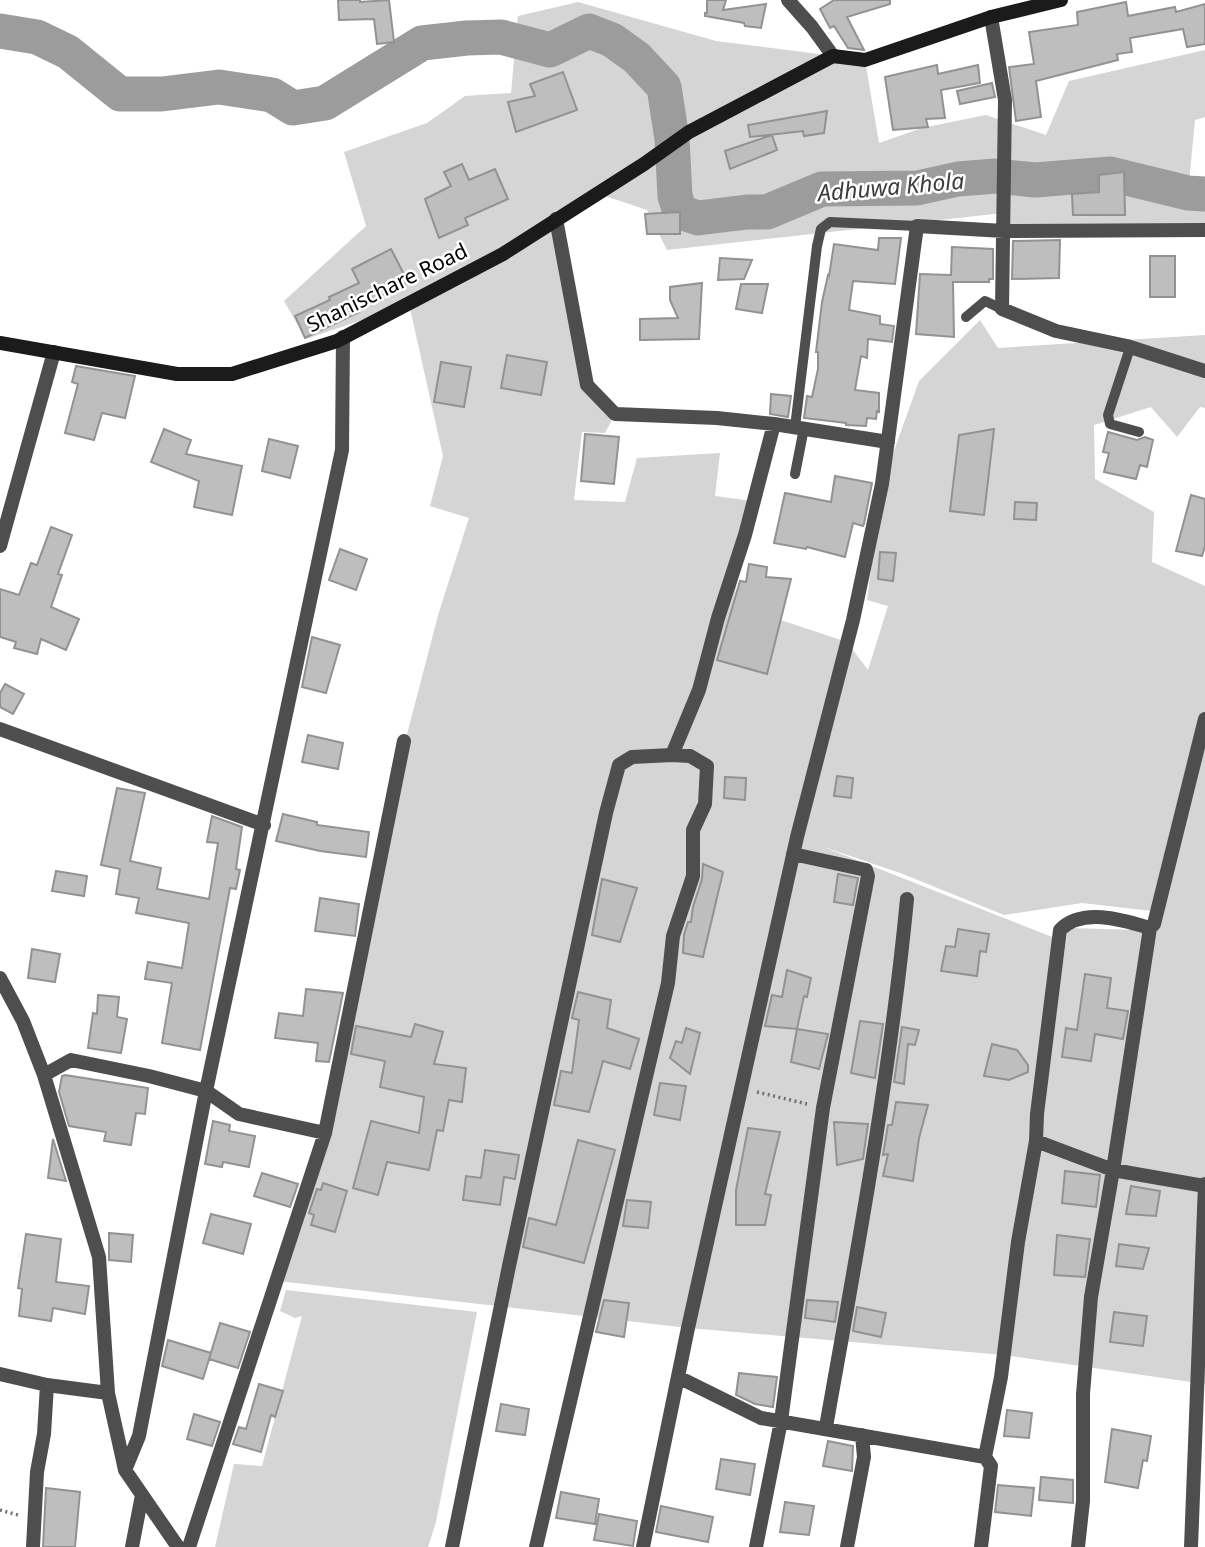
<svg xmlns="http://www.w3.org/2000/svg" width="1205" height="1547" font-family="'Noto Sans',sans-serif">
<style>
.green{fill:#d5d5d5;fill-rule:evenodd}
.lines{fill:none;stroke-linecap:round;stroke-linejoin:round}
.river{stroke:#9c9c9c;stroke-width:35}
.building{fill:#bebebe;stroke:#929292;stroke-width:2}
.path{stroke:#707070;stroke-width:3.5;stroke-dasharray:2 3.5;stroke-linecap:butt}
.lane{stroke:#4e4e4e;stroke-width:10}
.street{stroke:#4e4e4e;stroke-width:14}
.secondary{stroke:#1b1b1b;stroke-width:14}
.labels{text-anchor:middle;stroke-width:5;stroke-linejoin:round;paint-order:stroke}
.street-label{font-size:21px;fill:#000;stroke:#fff}
.water-label{font-size:23px;font-style:italic;fill:#3d3d3d;stroke:#fff}
</style>
<rect width="100%" height="100%" fill="#fff"/>
<!-- green -->
<path class="green" d="M578 2 716 41 865 60 879 143 922 128 986 115 1046 135 1069 81 1205 50V117L1195 120 1188 193 1205 194V230L1004 231 1003 213 667 250 647 210 605 196 556 219 587 385 615 414 605 433 582 432 574 500 625 502 637 458 720 453 715 496 752 501 733 604 847 642 868 670 888 606 867 600 882 484 919 381 980 320 998 348 1205 335V408L1200 407 1177 437 1151 407 1094 425 1095 479 1154 512 1152 562 1205 586V1384L1004 1355 688 1328 278 1281 325 1133 397 772 439 612 469 518 430 506 443 456 409 304 306 339 284 301 366 226 344 152 427 123 465 96 511 93 518 16ZM821 846 903 874 1004 915 1082 903 1161 912 1139 930 1068 928 1061 975 1065 942Z
M286 1290 477 1312 436 1522 428 1547H215L234 1464 262 1466 302 1316 295 1318 280 1311Z"/>
<g class="lines">
<!-- river -->
<path class="river" d="M0 31 37 37 68 52 120 94H162L219 87 272 95 293 108 325 103 422 43 467 38 501 37 550 50 589 31 612 40 637 58 664 87 672 139 675 196 680 212 698 218 747 212H767L822 189 917 188 958 179 996 176 1035 180 1110 174 1188 193 1205 194"/>
</g>
<!-- building -->
<path class="building" d="M338 0H360V2L389 0 394 42 377 44 374 19 339 20Z
M707 0H726L723 10 766 4 761 28 745 26 744 23 705 16V13H707Z
M834 0H890V4L847 17 864 50 848 48 834 26 830 28 820 9Z
M1126 2 1128 16 1175 7 1176 12 1205 4V44L1187 47 1183 29 1130 38 1132 52 1117 54 1118 60 1036 81 1041 117 1016 121 1009 67 1034 64 1029 32 1078 25 1077 12Z
M937 65 938 74 978 65 980 83 941 90 945 118 926 119 928 127 893 130 885 77Z
M563 72 577 110 516 132 508 102 535 96 530 84Z
M992 83 995 97 960 104 957 91Z
M827 111 824 133 804 136 803 131 750 137 748 125Z
M772 135 777 150 730 169 725 151Z
M462 164 469 180 495 169 508 199 465 218 468 225 439 238 425 199 451 186 444 172Z
M1124 172 1125 215H1073L1072 194 1099 192V175Z
M680 212V234H647L645 214Z
M879 238H901L895 284 853 281 849 310 880 316V324L894 326 892 342 868 339 867 358 861 356 855 390 879 393V412L877 411 876 419 867 418 866 426 846 425V423L804 418 807 396 812 397 818 369V352H816L822 302 828 275 829 276 834 244 878 250Z
M1060 240 1059 278 1012 279 1013 241Z
M952 247 993 249V279H989V282H953L954 337 916 334 920 274 951 275Z
M391 249 408 282 357 308 359 312 305 338 295 316 330 300 329 297 359 283 352 269Z
M1150 256H1175V297H1150Z
M720 258 752 260 744 279 718 280Z
M702 283 699 339 640 340V319L678 318 670 300V287Z
M741 284H768L762 313 736 309Z
M507 355 547 362 541 395 501 388Z
M441 362 471 367 464 407 434 402Z
M76 366 135 376 125 418 102 413 94 440 65 433 78 384 72 382Z
M771 394 791 396 788 417 770 414Z
M164 429 191 440 186 454 242 466 232 515 194 507 199 481 151 462Z
M994 429 984 515 950 511 959 435Z
M1108 432 1137 440 1145 437 1153 440 1147 467 1140 465 1136 479 1104 472 1109 453 1103 452Z
M585 434 619 437 614 484 581 481Z
M269 439 298 446 290 478 262 471Z
M835 476 872 483 864 524 863 526 853 523 845 557 807 547 806 549 774 543 785 493 831 502Z
M1191 495 1205 499V546L1202 556 1176 551Z
M1015 502 1037 503 1036 520 1014 519Z
M51 527 72 535 58 574 62 575 51 607 79 619 66 650 41 639 37 654 14 648 16 642 0 637V589L19 595 31 563 37 565Z
M340 549 367 559 356 590 329 580Z
M880 552 896 553 893 581 878 579Z
M749 564 767 567 766 577 791 579 767 674 717 660 740 581 746 582Z
M312 637 340 645 326 693 302 687Z
M5 684 24 694 13 714 0 707V693Z
M308 735 343 743 338 769 302 762Z
M837 776 853 778 851 798 834 796Z
M725 777 746 778 745 800 724 798Z
M117 788 145 793 130 861 161 868 157 889 209 899 218 843 207 842 212 816 242 827 236 869 240 870 236 889 230 888 200 1050 162 1043 172 983 145 979 148 962 182 968 189 923 136 913 139 898 116 894 120 869 101 865Z
M283 814 317 822V825L369 832 366 857 320 851 276 841Z
M703 864 723 872 703 957 683 953 684 935 688 922H691L693 907 702 879Z
M56 871 87 876 84 896 52 891Z
M838 874 858 878 853 905 834 902Z
M602 879 637 888 620 942 592 935Z
M320 898 359 904 355 936 315 931Z
M958 929 989 934 986 952 980 951 977 976 941 971 946 946 955 947Z
M32 949 60 954 55 982 28 978Z
M787 970 811 978 807 997 804 996 797 1029 765 1026 772 995 782 997Z
M1085 974 1111 978 1107 1008 1128 1011 1123 1039 1095 1034 1091 1061 1062 1057 1066 1028 1077 1030Z
M306 989 343 993 329 1062 316 1061 318 1043 275 1038 279 1013 303 1016Z
M578 992 611 1000 607 1028 639 1039 630 1069 603 1061 589 1112 554 1105 561 1071 572 1073 579 1020 572 1018Z
M98 995 119 997 117 1017 127 1019 121 1053 88 1048 93 1013 97 1014Z
M860 1021 883 1024 875 1078 851 1073Z
M415 1024 443 1032 434 1064 466 1068 462 1102 449 1100 443 1131 437 1130 429 1170 387 1162 378 1195 353 1188 371 1121 419 1133 424 1097 380 1087 385 1061 351 1054 356 1026 411 1037Z
M902 1027 919 1030 915 1045 908 1044 904 1084 894 1082Z
M686 1028 700 1033 690 1074 670 1058 676 1041 682 1043Z
M797 1029 828 1034 819 1069 791 1062Z
M992 1044 1017 1050 1028 1065V1072L1009 1080 984 1076Z
M65 1075 148 1088 145 1114 136 1113 131 1145 104 1141 106 1132 69 1126 59 1092 62 1076Z
M660 1083 686 1086 680 1120 654 1115Z
M896 1102 928 1105 919 1138 913 1181 883 1176 888 1154 883 1155 888 1125H892Z
M213 1121 230 1125 229 1131 255 1136 249 1167 223 1162 222 1167 205 1164Z
M834 1122 868 1124 863 1159 837 1165Z
M748 1128 780 1132 765 1194 771 1195 765 1225H736V1190Z
M53 1139 66 1181 48 1178Z
M578 1140 615 1150 584 1263 523 1247 529 1218 556 1225Z
M485 1150 519 1155 515 1179 504 1177 500 1205 463 1200 466 1176 481 1178Z
M1065 1171 1100 1175 1096 1207 1062 1203Z
M262 1173 298 1184 290 1207 254 1196Z
M323 1183 347 1191 335 1232 311 1225 314 1215 309 1213 317 1189 321 1190Z
M1131 1186 1160 1191 1156 1216 1126 1214Z
M627 1200 651 1202 648 1228 623 1226Z
M211 1214 251 1224 243 1254 203 1243Z
M109 1233 133 1235 131 1262 109 1260Z
M26 1234 61 1239 56 1282 89 1286 85 1314 53 1308 51 1321 19 1316 22 1289 18 1288Z
M1057 1235 1090 1239 1085 1277 1054 1275Z
M1119 1244 1149 1248 1143 1269 1116 1266Z
M604 1300 629 1303 624 1337 596 1332Z
M807 1300 838 1302 835 1322 805 1318Z
M857 1307 886 1313 881 1337 853 1331Z
M1114 1312 1147 1316 1143 1346 1110 1342Z
M220 1323 250 1332 238 1368 209 1359Z
M168 1340 211 1353 203 1379 162 1366Z
M739 1373 777 1377 773 1407 755 1404 736 1395Z
M259 1384 283 1391 275 1417 271 1415 261 1452 233 1444 239 1427 246 1429Z
M501 1404 529 1409 525 1435 496 1431Z
M1007 1410 1032 1413 1029 1438 1004 1436Z
M194 1414 220 1422 212 1446 187 1439Z
M1112 1429 1151 1436 1147 1461 1143 1460 1138 1488 1105 1482Z
M828 1441 853 1446 852 1471 823 1466Z
M721 1459 755 1464 750 1495 716 1489Z
M1041 1477 1073 1480V1503L1039 1500Z
M998 1485 1034 1488 1031 1516 995 1512Z
M46 1488 80 1492 75 1547H43Z
M561 1492 599 1499 595 1524 556 1518Z
M785 1502 814 1506 809 1535 780 1532Z
M661 1506 713 1517 708 1542 656 1532Z
M599 1514 637 1521 633 1546 594 1540Z"/>
<g class="lines">
<!-- path -->
<path class="path" d="M757 1092 807 1104
M0 1510 18 1515"/>
<!-- lane -->
<path class="lane" d="M966 317 985 301 1002 309
M1130 348 1108 415 1110 424 1139 432
M795 427 817 246 821 229 830 222 917 226
M795 474 804 428"/>
<!-- street -->
<path class="street" d="M788 0 812 27 833 56
M991 17 1005 100 1002 309 1056 331 1127 346 1205 371
M556 219 587 385 615 414 717 418 774 424 888 442
M0 546 54 352
M0 729 264 825
M672 755 699 690 718 618 745 535 774 424
M0 978 23 1021 44 1075 99 1257 108 1393 125 1470 178 1547
M44 1075 71 1060 149 1076 206 1091 239 1114 325 1133
M1036 1141 1113 1170 1205 1186
M0 1374 47 1385
M678 1377 761 1418 985 1457
M826 1427C857 1252 890 1077 907 899
M125 1470 139 1436 206 1091 342 450 343 337
M33 1547 37 1472 44 1434 47 1385 108 1393
M132 1547 142 1495
M189 1547 325 1133 404 741
M452 1547 509 1266 606 813 619 765 632 757 672 755 690 756 707 766 705 804 693 830V876L673 936 668 983 536 1547
M643 1547 688 1328 797 837 853 620 882 484 917 226 1004 231 1205 230
M756 1547 781 1421 823 1108 868 876 866 870 793 854
M847 1547 864 1457 862 1435
M981 1547 991 1466 985 1457 1001 1377 1018 1242 1036 1141 1037 1114 1060 930C1082 907 1123 920 1150 928L1154 924 1205 719
M1078 1547 1083 1501V1394L1091 1297 1113 1170 1150 928
M1191 1547 1205 1184"/>
<!-- secondary -->
<path class="secondary" d="M0 343 177 374H232L337 341 503 254 644 164 689 132 833 56 865 60 991 17 1061 0"/>
</g>
<g class="labels">
<!-- street labels -->
<g class="street-label">
<text transform="translate(387 288) rotate(-26)" y="7">Shanischare Road</text>
</g>
<!-- water labels -->
<g class="water-label">
<text transform="translate(891 187) rotate(-5)" y="8">Adhuwa Khola</text>
</g>
</g>
</svg>
